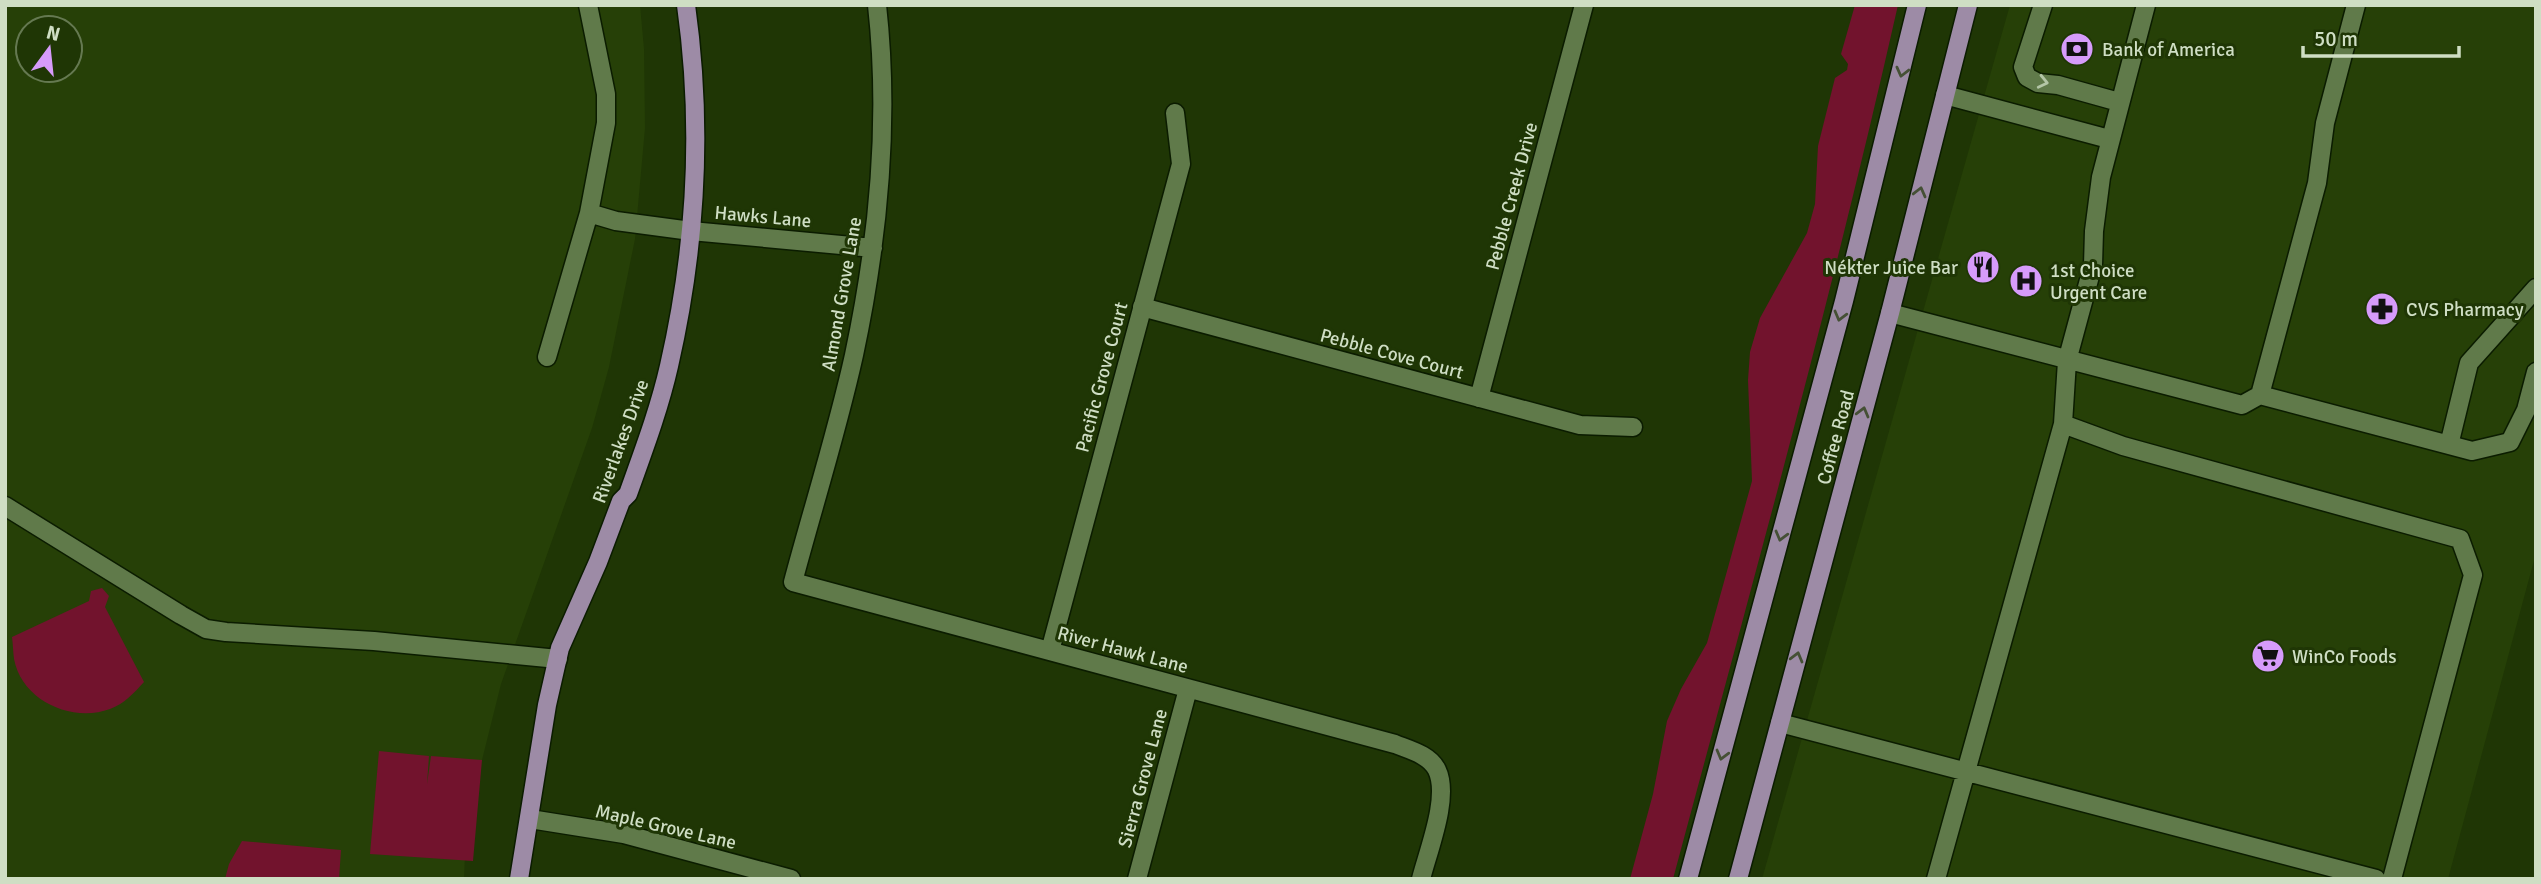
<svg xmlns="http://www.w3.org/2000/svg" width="2541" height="884" font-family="Signika,sans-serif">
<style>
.built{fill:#264007;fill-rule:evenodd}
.green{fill:#72132d}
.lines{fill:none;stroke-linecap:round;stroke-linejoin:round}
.minor-casing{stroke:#0b1c00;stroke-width:21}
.major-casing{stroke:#0b1c00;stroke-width:21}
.minor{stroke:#607a4a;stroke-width:18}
.major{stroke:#9d8ba6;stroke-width:18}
.oneway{stroke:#455035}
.oneway2{stroke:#b3c5a6}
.labels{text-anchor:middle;stroke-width:6;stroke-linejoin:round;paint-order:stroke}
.poi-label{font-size:19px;fill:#cfdec4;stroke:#1f3605;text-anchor:start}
.street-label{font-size:19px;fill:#cfdec4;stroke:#1f3605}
</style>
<rect width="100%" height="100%" fill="#1f3605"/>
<!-- built -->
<path class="built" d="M5 5H640L644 49 645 128 635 239 609 367 592 428 501 684 480 768 465 854 464 879H5ZM28 28H70V70H28Z
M2010 5H2536V553L2448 879H1762Z"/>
<!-- green -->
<path class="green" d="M1855 5H1898C1832 298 1751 588 1673 879H1630L1653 794 1667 721 1681 689 1707 643 1752 481 1748 380 1750 352 1760 318 1807 233 1815 204 1818 146 1835 78 1847 70 1848 64 1841 54Z
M102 588 109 596 105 607 144 682C134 693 124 704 110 709 72 723 22 701 14 659 13 652 13 644 12 637L89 601 91 591Z
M379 751 429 756 427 784 431 756 482 760 473 861 370 854Z
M242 841 341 850 339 879H225L229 864Z"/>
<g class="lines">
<defs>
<path id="minor" d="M588 5 606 94V123L589 213 616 221 691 231 873 248
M877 5C890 121 878 242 854 355 837 432 813 507 793 582L1395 744C1410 750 1430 755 1437 770 1450 797 1428 851 1421 879
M2043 5 2023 67 2027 77 2038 83 2058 85 2119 102
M1945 95 2109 139
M1142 307 1580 425 1633 427
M1890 313 2242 405 2260 395 2317 183 2325 123 2356 5
M547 357 589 213
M2260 395 2472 451 2510 442 2526 410 2536 372
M1479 398 1584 5
M2063 424 2123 446 2460 539 2473 575 2392 879
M2449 445 2469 363 2536 288
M5 506 181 615 206 629 226 632 374 641 558 659
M1050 651 1181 164 1175 113
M1780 723 2376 879
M530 819 624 834 791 879
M1137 879 1188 689
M1936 879 2063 424 2067 361 2093 265 2094 231 2101 177 2146 5"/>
<path id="major" d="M519 879 547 705 560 648 598 562 621 501 628 494C643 452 659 410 669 366 696 248 703 126 686 5
M1688 879 1844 301 1917 5
M1738 879 1890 313 1968 5"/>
</defs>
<!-- minor casing -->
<use href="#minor" class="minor-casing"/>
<!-- major casing -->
<use href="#major" class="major-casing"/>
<!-- minor -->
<use href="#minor" class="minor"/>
<!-- major -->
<use href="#major" class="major"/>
</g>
<!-- one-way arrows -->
<defs><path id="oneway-chevron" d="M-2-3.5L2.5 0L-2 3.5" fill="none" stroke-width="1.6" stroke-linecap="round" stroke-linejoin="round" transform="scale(1.75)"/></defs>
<g class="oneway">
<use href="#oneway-chevron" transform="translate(1902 72) rotate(104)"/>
<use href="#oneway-chevron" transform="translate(1920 192) rotate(-76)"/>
<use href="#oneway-chevron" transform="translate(1840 316) rotate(105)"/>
<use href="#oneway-chevron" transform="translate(1863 412) rotate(-75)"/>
<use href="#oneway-chevron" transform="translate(1781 536) rotate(105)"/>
<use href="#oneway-chevron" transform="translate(1797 657) rotate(-75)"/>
<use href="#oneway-chevron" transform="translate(1722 755) rotate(105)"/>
</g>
<use class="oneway2" href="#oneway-chevron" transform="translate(2043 82) rotate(13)"/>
<!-- icons -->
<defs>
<symbol id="bank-disc" viewBox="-11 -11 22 22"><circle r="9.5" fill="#d69bfa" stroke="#1f3605"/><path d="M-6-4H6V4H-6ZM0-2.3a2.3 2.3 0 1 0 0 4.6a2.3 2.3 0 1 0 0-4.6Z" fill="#111"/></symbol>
<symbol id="restaurant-disc" viewBox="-11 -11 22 22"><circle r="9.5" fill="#d69bfa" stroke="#1f3605"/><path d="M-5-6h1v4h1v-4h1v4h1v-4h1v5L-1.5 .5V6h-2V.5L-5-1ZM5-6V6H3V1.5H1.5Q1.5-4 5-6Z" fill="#111"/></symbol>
<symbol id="hospital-disc" viewBox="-11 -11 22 22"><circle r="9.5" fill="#d69bfa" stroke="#1f3605"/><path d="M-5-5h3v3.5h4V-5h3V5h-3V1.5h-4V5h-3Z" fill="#111"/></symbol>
<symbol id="pharmacy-disc" viewBox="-11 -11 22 22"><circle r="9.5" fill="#d69bfa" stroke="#1f3605"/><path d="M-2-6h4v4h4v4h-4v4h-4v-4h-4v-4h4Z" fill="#111"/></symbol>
<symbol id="supermarket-disc" viewBox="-11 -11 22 22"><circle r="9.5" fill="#d69bfa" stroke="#1f3605"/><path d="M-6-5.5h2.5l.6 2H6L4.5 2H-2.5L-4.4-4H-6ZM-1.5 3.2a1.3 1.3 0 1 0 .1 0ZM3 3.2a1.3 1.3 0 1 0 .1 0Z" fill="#111"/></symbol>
</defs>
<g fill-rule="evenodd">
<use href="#bank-disc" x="2058" y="30" width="38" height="38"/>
<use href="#restaurant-disc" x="1964" y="248" width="38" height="38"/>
<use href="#hospital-disc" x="2007" y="262" width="38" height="38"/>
<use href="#pharmacy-disc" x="2363" y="290" width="38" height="38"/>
<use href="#supermarket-disc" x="2249" y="637" width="38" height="38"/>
</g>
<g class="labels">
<!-- poi labels -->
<g class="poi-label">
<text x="2102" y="56">Bank of America</text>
<text x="1958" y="274" text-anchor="end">Nékter Juice Bar</text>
<text x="2050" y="277">1st Choice<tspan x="2050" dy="22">Urgent Care</tspan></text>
<text x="2406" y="316">CVS Pharmacy</text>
<text x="2292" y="663">WinCo Foods</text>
</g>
<!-- street labels -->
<g class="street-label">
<text transform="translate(1511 196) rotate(-75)" y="7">Pebble Creek Drive</text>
<text transform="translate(763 216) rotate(5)" y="7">Hawks Lane</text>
<text transform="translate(841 294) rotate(-80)" y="7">Almond Grove Lane</text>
<text transform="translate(1392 353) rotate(15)" y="7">Pebble Cove Court</text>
<text transform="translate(1101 377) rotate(-75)" y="7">Pacific Grove Court</text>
<text transform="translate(1835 437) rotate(-75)" y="7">Coffee Road</text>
<text transform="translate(620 441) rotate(-70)" y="7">Riverlakes Drive</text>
<text transform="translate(1123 649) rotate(15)" y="7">River Hawk Lane</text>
<text transform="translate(1142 778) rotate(-75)" y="7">Sierra Grove Lane</text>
<text transform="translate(666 826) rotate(13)" y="7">Maple Grove Lane</text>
</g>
</g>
<!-- border -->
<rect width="2541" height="884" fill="none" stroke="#cfdec4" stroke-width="14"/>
<!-- north arrow -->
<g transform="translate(49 49) rotate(15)"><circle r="33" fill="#1f3605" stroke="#657951" stroke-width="2"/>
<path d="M0-5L12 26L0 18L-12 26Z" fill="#d69bfa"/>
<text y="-10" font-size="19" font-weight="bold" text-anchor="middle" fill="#cfdec4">N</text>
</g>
<!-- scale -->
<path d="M2303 46v10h156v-10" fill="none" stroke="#cfdec4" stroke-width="3.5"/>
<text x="2314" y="46" font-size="21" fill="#cfdec4" stroke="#1f3605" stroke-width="5" paint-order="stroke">50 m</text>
</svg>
